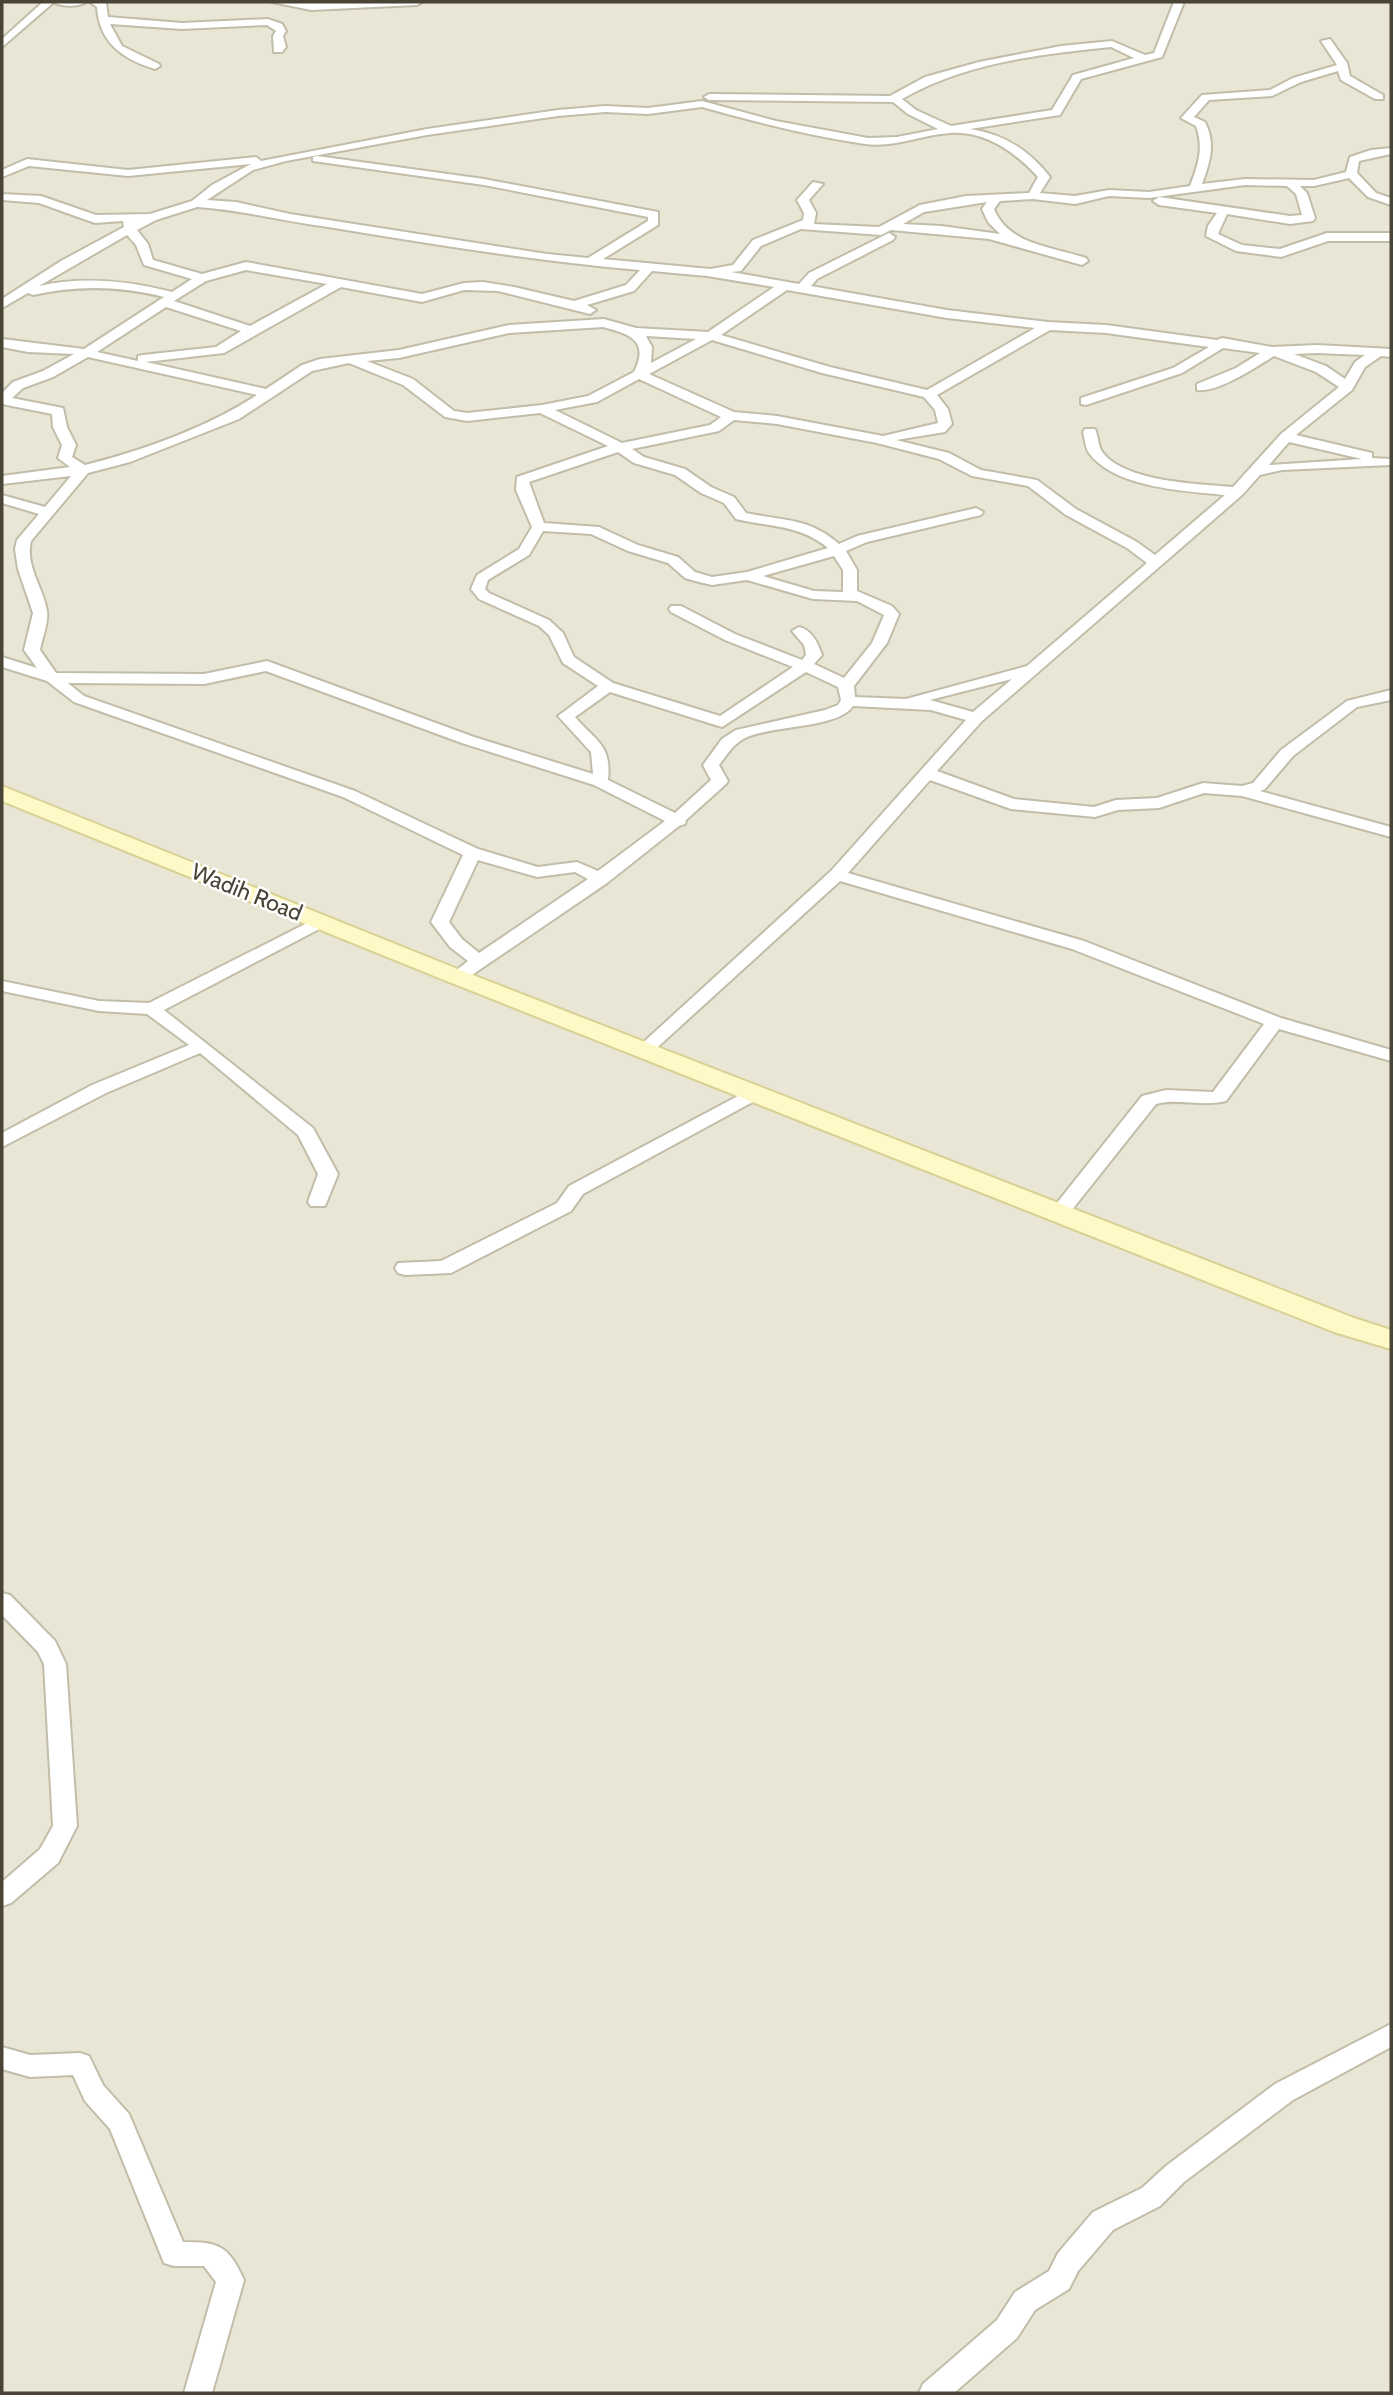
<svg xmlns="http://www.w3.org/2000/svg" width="1393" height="2395" font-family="Cabin,sans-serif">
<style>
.residential{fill:#e9e6d5}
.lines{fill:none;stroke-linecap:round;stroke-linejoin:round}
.street-casing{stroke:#c1bda9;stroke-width:4}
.secondary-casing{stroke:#d9d094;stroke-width:4}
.street{fill:#fff;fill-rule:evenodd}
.secondary{fill:#fff9c8;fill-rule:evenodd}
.labels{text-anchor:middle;stroke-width:5;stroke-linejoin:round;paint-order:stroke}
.street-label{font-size:23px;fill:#494436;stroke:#fff}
</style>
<rect width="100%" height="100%" fill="#f5f3e8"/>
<!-- residential -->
<path class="residential" d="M2 2H1391V2393H2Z"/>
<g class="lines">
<defs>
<path id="street" d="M43 2H86C79 7 61 7 54 2L2 47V39Z
M90 2 106 3 108 17 182 23 268 19 282 24 286 31 283 36 286 47 282 52H274L273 36 276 31 267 25 182 29 110 24 122 46 159 64 160 66 155 69C123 59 99 43 97 7Z
M272 2H422L417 5 311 10Z
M1174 2H1184L1162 57 1081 79 1060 115 970 129C1004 134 1029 150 1050 177L1040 193 1075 196 1109 190 1149 192 1190 186C1198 165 1204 148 1196 126L1181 118 1202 95 1270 90 1293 78 1337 65 1321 41 1330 39 1347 63 1350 76 1383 95V99H1375L1341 80 1338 71 1301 82 1272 96 1209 100 1194 117 1205 122C1216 144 1210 162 1202 184L1245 179 1314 180 1346 172 1350 157 1371 150 1391 148V154L1359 161 1357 173 1376 193 1391 198V205L1368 197 1349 178 1314 186H1300L1307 193 1315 218 1313 221 1290 224 1227 214 1218 234 1242 245 1280 249 1327 233H1391V241H1328L1281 257 1236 251 1206 236 1208 226 1217 213 1159 205 1153 201 1159 197 1290 216 1302 215 1296 194 1287 186 1245 185 1149 198 1109 196 1075 204 1033 199 1000 201 994 209C1008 245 1054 247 1086 258L1088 261 1082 265 989 239 891 230 881 235 801 229 761 246 741 271 731 272 799 284 809 273 889 233 895 237 893 240 817 279 811 286 947 310 1048 322 1106 325 1217 340 1222 338 1272 347 1317 345 1391 349V357L1381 356 1365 367 1352 390 1296 435 1372 453V458L1391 459V465L1282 470 1260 475 1242 495 982 721 937 771 1014 799 1094 807 1116 800 1157 798 1203 783 1242 786 1253 783 1281 750 1347 701 1391 690V700L1357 707 1293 756 1265 789 1260 791 1391 827V837L1242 796 1204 793 1159 808 1118 810 1095 817 1011 809 930 780 848 873 1084 941 1281 1018 1391 1050V1061L1279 1029 1226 1101C1202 1107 1178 1098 1156 1104L1067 1216H1053L1050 1212 1053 1208 1142 1096 1166 1090 1213 1092 1264 1024 1072 949 840 881 650 1054 644 1055 635 1050 831 871 966 720 931 710 853 706C838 729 770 725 745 738 733 744 727 755 719 765L728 781 726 784 686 820 685 824 679 826 607 883 463 981 457 982 448 977 468 961 450 947 431 922 463 855 343 797 74 702 47 681 2 667V657L37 668 24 650 33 613 18 569 15 549 17 540 39 514 2 503V495L45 507 71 476 2 484V476L70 467 58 458 62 445 53 427 52 414 2 404V393L13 382 43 371 74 354 28 352 2 347V339L84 349 164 297C120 286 77 285 33 295L28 293 2 308V299L61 261 124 227 123 221 95 223 39 203 2 200V194L41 196 96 215 150 214 192 201 212 185 251 164 128 176 29 166 2 177V170L27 159 128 170 256 157 261 161 427 129 558 110 605 106 648 108 702 101 776 121 868 138 897 137 938 129 908 114 893 102 709 100 704 97 709 94 890 96 925 77 979 62 1061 46 1112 41 1145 55 1154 53ZM1111 47 1134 58 1073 75 1052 110 951 126 916 110 902 99C964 63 1040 54 1111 47ZM702 107C756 122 809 136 865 144 894 148 921 135 950 133 986 131 1015 152 1038 177L1029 193 966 196 920 205 879 227 814 224 816 213 809 200 823 184 813 182 797 200 804 213 803 220 753 240 733 265 710 269 603 259 658 225V212L484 179 317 156 313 157V161L484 185 648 217V221L588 258 547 254 290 214 236 202 207 200 253 170 286 161 427 135 558 116 605 112 648 114ZM987 202 982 209 988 222 1000 234 941 226 903 224 924 212ZM197 207C241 210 284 221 328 227 432 244 535 261 640 270L626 285 574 301 514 287 483 282 464 283 422 294 246 262 202 274 153 260 148 244 137 230 156 220ZM127 235 136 245 144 265 192 279 172 292C128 281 84 276 39 286ZM246 270 327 284 250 326 174 301 206 281ZM652 271 707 276 774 287 708 332 636 328 604 319 509 325 399 350 320 359 302 365 266 389 146 362 224 353 341 287 422 302 464 290 498 291 590 314 596 310 587 305 634 291ZM787 290 947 318 1035 328 927 390 830 367 721 335ZM166 307 241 331 216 347 143 355 138 356V361L97 352ZM603 327C629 334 650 340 634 372L588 396 542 405 467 413 454 411 413 379 367 361 399 358 509 333ZM1050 330 1106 333 1209 347 1173 368 1081 398V404L1086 405 1182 373 1223 348 1260 353 1236 368 1197 384V390C1218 393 1256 367 1274 356L1316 372 1339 387 1281 434 1233 487C1199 484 1121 482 1101 450 1098 444 1098 435 1095 429H1085L1083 432C1085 439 1085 447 1089 453 1115 488 1185 491 1225 495L1155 555 1137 542 1076 509 1037 480 981 470 949 453 896 440 945 432 952 424 948 409 937 395ZM646 336 696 339 651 363 652 347ZM712 340 822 373 924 397 935 410 938 423 883 436 777 416 734 412 649 374ZM1317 353 1365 355 1355 362 1345 379 1326 366 1294 354ZM88 357 257 395C206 428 144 450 85 465L72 457 76 445 67 427 63 408 12 398 23 388 53 377ZM349 363 403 385 445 417 467 421 540 413 608 446 517 477 516 490 532 527 519 549 477 575 471 589 479 599 539 626 549 635 563 663 598 686 558 716 591 752 593 774 474 737 267 661 204 674 56 673 40 650C42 639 49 622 47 611 43 587 25 566 31 541L88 473 130 462 239 419 312 371ZM639 379 721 417 710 425 622 443 555 410 597 402ZM734 420 777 424 877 443 939 459 972 476 1028 486 1066 515 1127 548 1147 563 1027 666 906 699 855 697 854 686 887 643 899 614 892 606 857 591V570L846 551 867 542 981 515 983 512 976 508 857 536 839 544C808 517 783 521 746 513L734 497 711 487 685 469 644 457 632 449 719 431ZM1289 442 1362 459 1269 465ZM618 452 634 463 675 475 701 493 724 503 736 519C770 527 800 525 828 548L747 572 712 577 695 572 678 557 638 545 599 527 544 523 529 482ZM543 531 591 534 628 551 668 563 685 578 699 582 712 585 747 580 813 599 857 601 884 615 872 643 844 678 814 664 822 655C818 643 812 630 799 627L792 631 804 645 806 655 802 660 735 634 681 606H671L669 609 671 612 725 640 793 667 720 716 613 683 574 657 563 633 549 620 489 593 485 589 488 580 529 555ZM834 556 843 570V592L814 591 763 576ZM266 671 462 743 594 785 665 821 598 871 577 862 538 867 478 849 355 791 84 696 68 683 204 684ZM806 672 838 687 841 700 838 705 825 710 736 730 722 739 703 765 711 780 675 813 608 780C612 744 595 741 575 717L610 692 722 727ZM1012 679 973 712 930 700ZM478 860 537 877 575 872 588 879 479 953 462 939 449 922Z
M319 917 328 922 325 926 164 1010 313 1128 338 1174 325 1206H311L308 1202 318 1174 298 1135 200 1053 106 1093 2 1147V1133L92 1085 189 1045 147 1014 99 1011 2 991V981L99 1001 149 1003Z
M753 1088 762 1094 760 1098 583 1194 571 1211 451 1273 405 1275 398 1273 395 1268 398 1263 441 1261 557 1203 569 1186Z
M2 1593 10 1595 55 1641 66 1664 77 1826 58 1863 11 1903 2 1906V1882L40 1849 53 1826 44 1664 38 1652 2 1615Z
M1391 2024V2047L1293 2100 1184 2182 1160 2206 1113 2230 1078 2271 1069 2289 1035 2310 1017 2338 954 2393H919L923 2384 997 2320 1015 2292 1049 2271 1058 2253 1093 2212 1142 2188 1166 2166 1275 2084Z
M2 2047 30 2055 80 2053 89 2056 103 2085 129 2114 183 2242C219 2242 228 2245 244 2280L212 2393H184L216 2282 204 2266H174L164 2263 110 2129 85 2101 73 2075 30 2077 2 2069Z"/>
<path id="secondary" d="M2 786 465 972 1354 1318 1391 1330V1349L1334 1332 449 982 2 801Z"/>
</defs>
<!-- street casing -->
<use href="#street" class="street-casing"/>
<!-- secondary casing -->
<use href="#secondary" class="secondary-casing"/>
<!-- street -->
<use href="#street" class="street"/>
<!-- secondary -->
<use href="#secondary" class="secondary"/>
</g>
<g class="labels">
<!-- street labels -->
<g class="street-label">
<text transform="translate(247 892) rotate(22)" y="8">Wadih Road</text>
</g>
</g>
<!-- border -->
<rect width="1393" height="2395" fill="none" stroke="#494436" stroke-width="7"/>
</svg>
